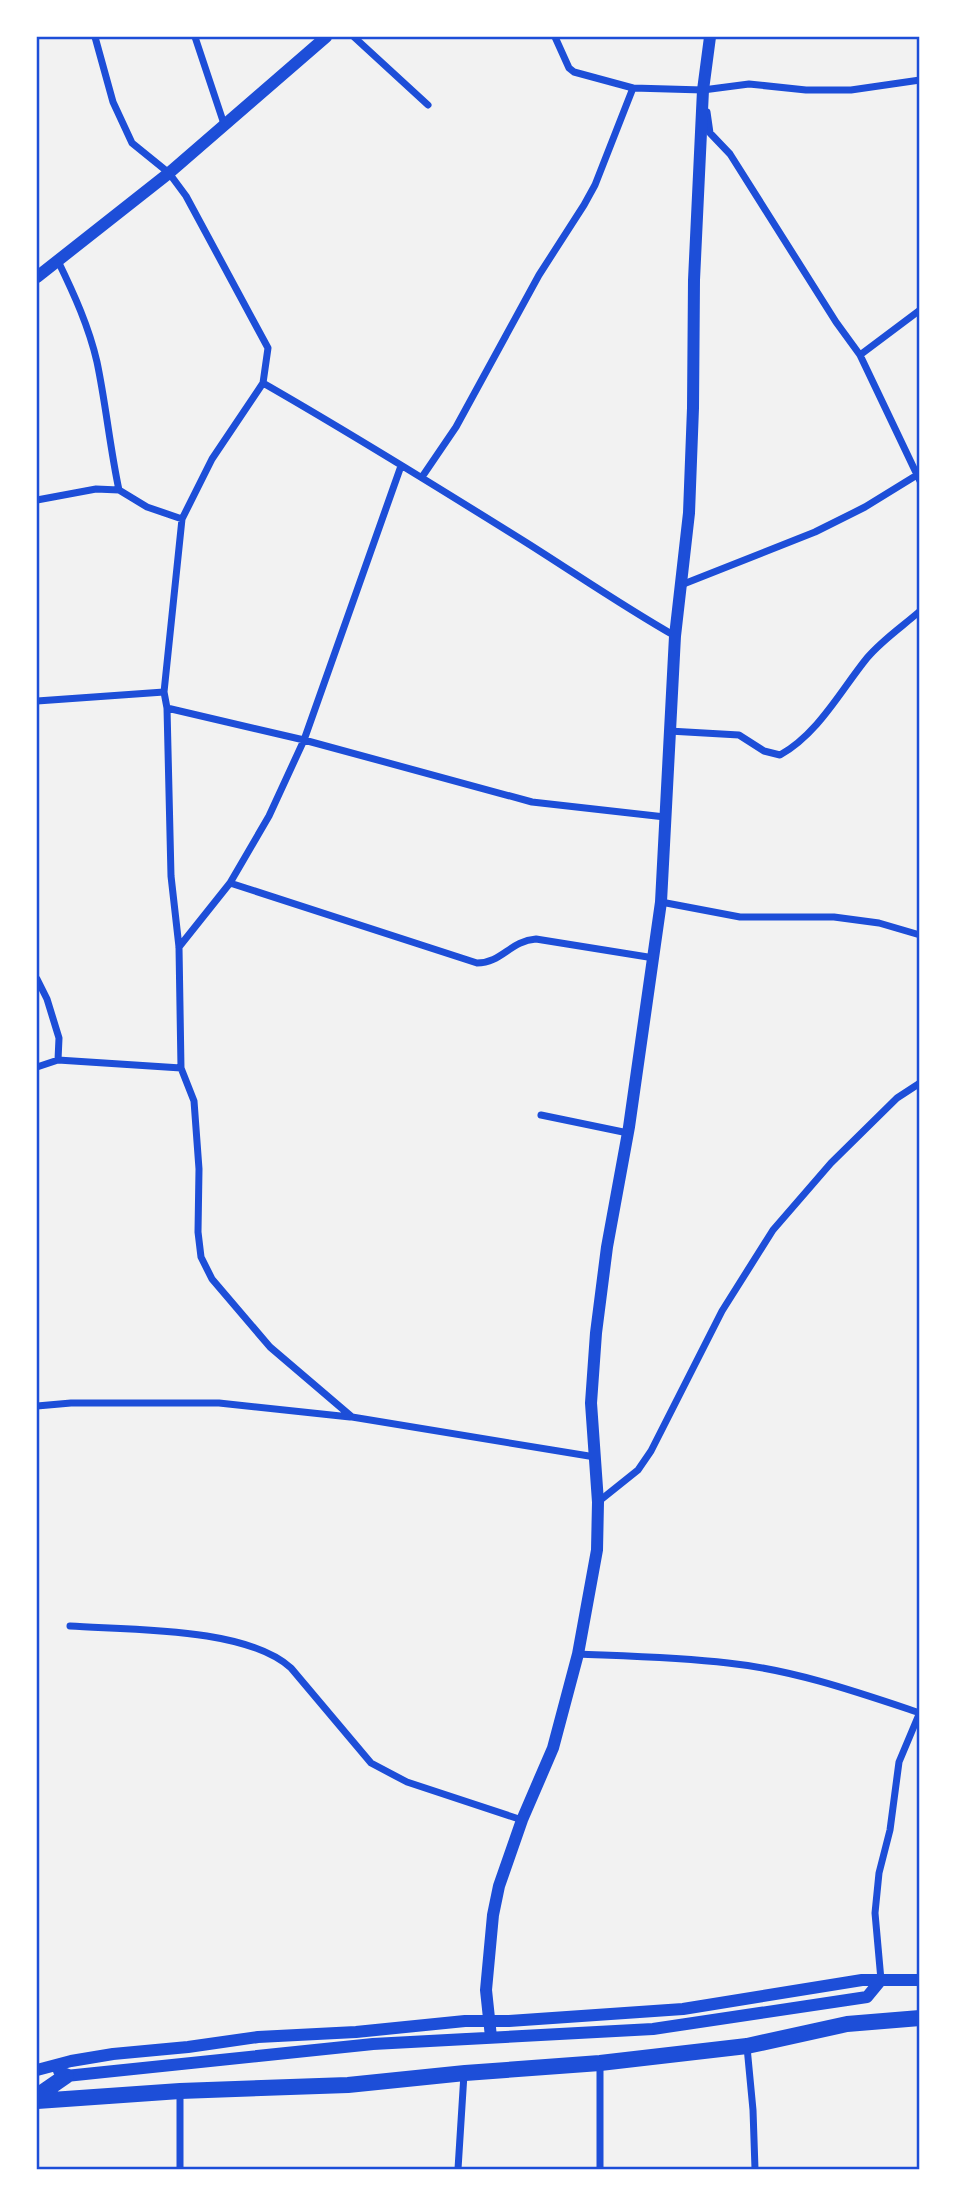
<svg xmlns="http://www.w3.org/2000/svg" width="957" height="2206" font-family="'PT Sans',sans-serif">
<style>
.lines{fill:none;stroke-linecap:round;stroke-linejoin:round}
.minor{stroke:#1d4ed8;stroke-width:7}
.tertiary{stroke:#1d4ed8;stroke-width:12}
.primary{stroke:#1d4ed8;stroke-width:16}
.neatline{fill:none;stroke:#1d4ed8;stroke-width:2.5}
</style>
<rect width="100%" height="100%" fill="#f2f2f2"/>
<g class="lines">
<!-- minor -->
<path class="minor" d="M95 37 113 102 132 143 169 173 186 196 268 348 263 383 212 459 182 519 164 692 167 708 171 876 179 947 181 1068
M195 37 224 124
M354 37 428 105
M555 37 569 68 574 72 633 88
M703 90 749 84 806 90H851L920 80
M707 112 710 133 730 154 836 322 860 355 920 481
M58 261C74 294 89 327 97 362 106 405 110 448 119 490
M860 355 920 310
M263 383C352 434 439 488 527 543 576 574 624 607 675 636
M422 477 456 427 539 275 584 205 595 185 633 88 703 90V93
M37 500 96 489 119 490 147 507 182 519
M681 585 815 532 865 507 917 475
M37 701 164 692
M167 708 304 740 532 802 665 817
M669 731 739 735 764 751 780 755C818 734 841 690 867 658 882 640 903 626 920 611
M230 883 477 963C502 963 510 941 536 939L654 958
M661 902 740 917H834L879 923 920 935
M179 947 230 883 269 816 304 740 401 466
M37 979 47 999 59 1038 58 1060 181 1068 194 1101 199 1169 198 1232 201 1257 212 1279 270 1347 352 1417 595 1457
M37 1067 58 1060
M541 1115 628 1133
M37 1406 71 1403H219L350 1417
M598 1502 638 1470 651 1451 722 1311 773 1230 831 1163 897 1098 920 1083
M70 1626C130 1630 246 1627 291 1668L371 1763 407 1782 522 1820
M578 1654C628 1656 678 1657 728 1663 794 1670 857 1692 920 1713
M881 1980 875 1913 879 1873 890 1830 899 1762 920 1712
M747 2047 753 2110 755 2169
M600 2064V2169
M180 2169V2091
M458 2169 464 2074"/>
<!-- tertiary -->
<path class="tertiary" d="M37 277 169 173 326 37
M491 2037 486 1990 493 1915 499 1886 522 1820 553 1748 578 1654 597 1550 598 1502 591 1403 596 1333 607 1247 629 1127 661 902 675 636 689 513 693 408 694 280 703 90 710 37
M37 2070 71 2061 113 2054 188 2047 258 2037 356 2032 465 2021H509L683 2009 862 1980H920
M59 2071 66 2076 373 2044 653 2029 867 1997 881 1980"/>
<!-- primary -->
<path class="primary" d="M37 2096 66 2076
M37 2101 180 2091 348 2085 465 2073 600 2063 747 2046 847 2024 920 2018"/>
</g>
<!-- border -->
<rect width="957" height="2206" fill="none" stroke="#ffffff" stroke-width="77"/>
<rect x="38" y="38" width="880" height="2130" class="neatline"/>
</svg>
